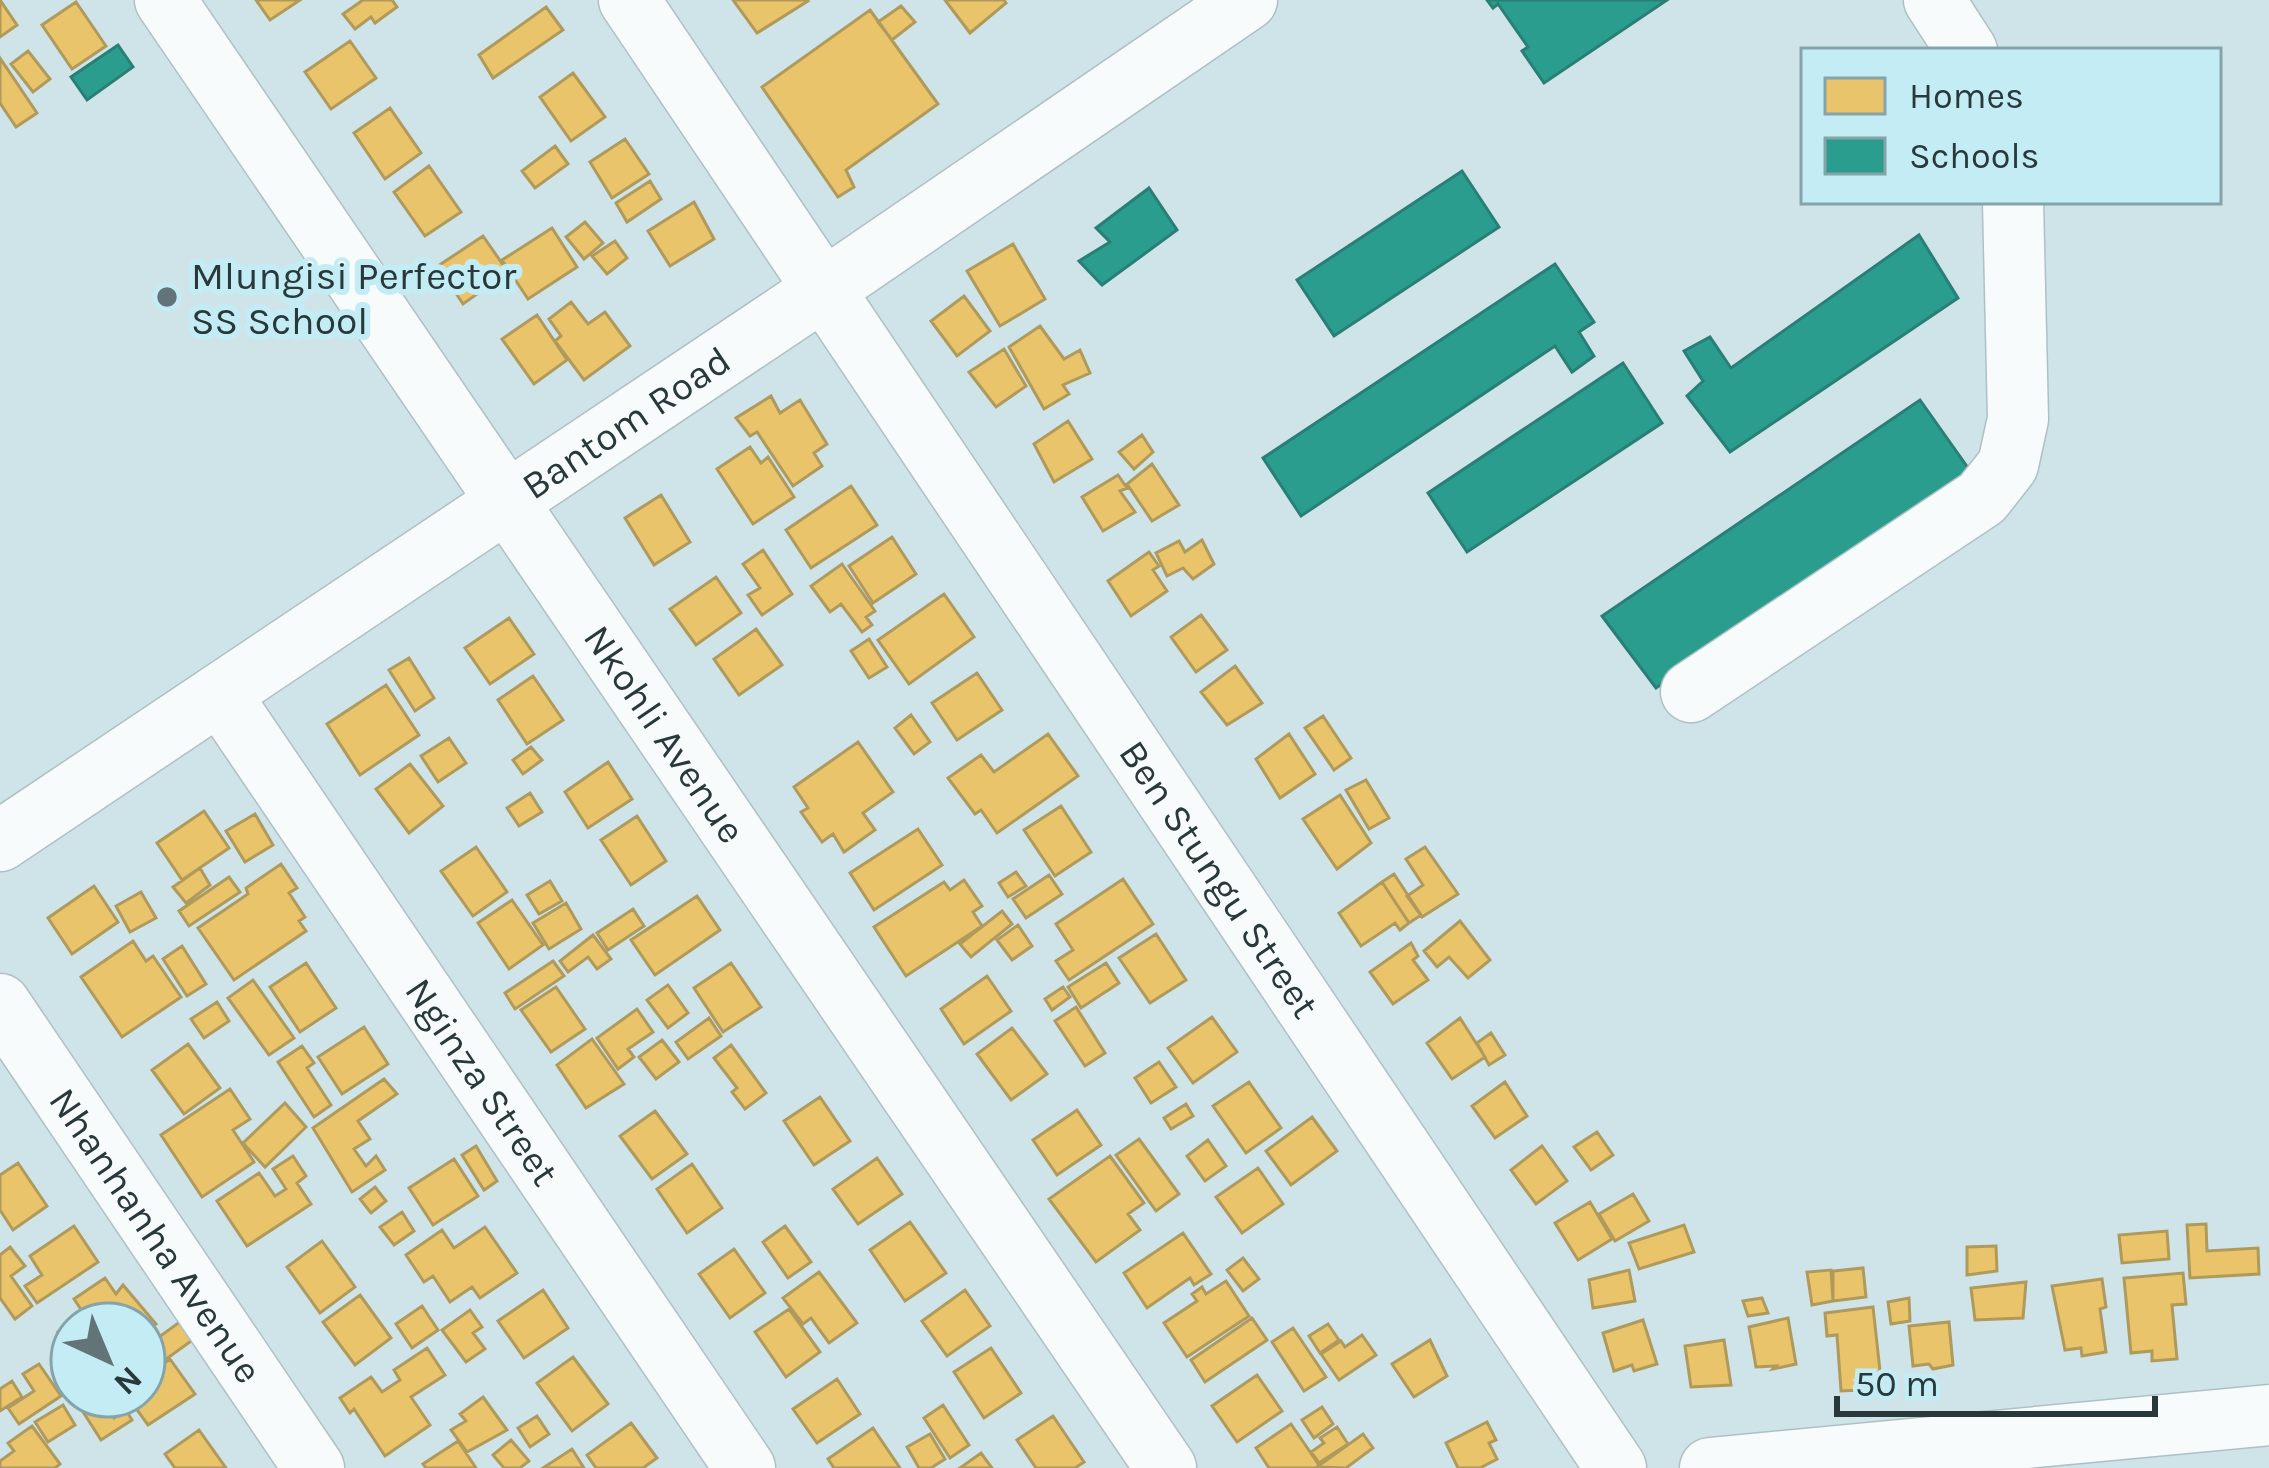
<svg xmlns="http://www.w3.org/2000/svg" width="2269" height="1468" font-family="Karla,sans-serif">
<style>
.homes{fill:#e9c46a;stroke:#af9a5c;stroke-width:3}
.schools{fill:#2a9d8f;stroke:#297f76;stroke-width:3}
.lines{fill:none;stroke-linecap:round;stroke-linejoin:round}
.minor-casing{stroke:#afc0c4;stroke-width:63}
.minor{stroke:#f8fbfc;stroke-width:60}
.poi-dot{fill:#627478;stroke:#c3ecf4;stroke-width:4.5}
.labels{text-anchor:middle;stroke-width:12;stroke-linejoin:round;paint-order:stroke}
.poi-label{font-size:39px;fill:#28383b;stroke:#c3ecf4;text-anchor:start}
.street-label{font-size:39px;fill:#28383b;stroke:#c3ecf4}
</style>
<rect width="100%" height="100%" fill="#cee4e9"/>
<!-- homes -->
<path class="homes" d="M0 0 17 25 0 37Z
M256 0H300L270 20Z
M363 0H392L397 7 375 23 371 17 355 29 343 14Z
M733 0H807L808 1 757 33Z
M945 0H1004L1006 3 970 33Z
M76 2 106 46 72 69 42 25Z
M901 6 915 22 892 40 878 22Z
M546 7 563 30 493 78 479 55Z
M870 10 938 104 846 170 854 187 838 197 762 87Z
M350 41 376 78 331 109 305 72Z
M28 51 50 79 33 92 11 64Z
M0 58 37 113 16 127 0 103Z
M573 73 605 117 571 141 540 97Z
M390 108 421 153 385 179 354 133Z
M625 139 649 174 612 198 590 162Z
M555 146 568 164 535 188 522 171Z
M429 166 461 212 425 236 394 192Z
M650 181 661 199 627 222 616 203Z
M694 202 714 239 670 266 648 231Z
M585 222 603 243 584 259 566 237Z
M552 228 577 267 528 299 502 260Z
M483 236 508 272 463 304 438 266Z
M615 241 627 258 607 274 592 256Z
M1013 244 1045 299 1000 326 967 271Z
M964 296 990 331 957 356 931 321Z
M571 302 588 324 605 312 630 346 584 380 555 341 561 336 549 319Z
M537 315 567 360 534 384 502 339Z
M1040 326 1064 359 1080 350 1090 373 1063 385 1069 394 1044 409 1009 347Z
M1004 349 1026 386 996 407 969 372Z
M771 396 780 413 800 400 827 444 814 453 822 466 793 486 757 432 750 436 736 418Z
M1068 421 1092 459 1054 482 1034 444Z
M1142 435 1153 452 1134 469 1119 452Z
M750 447 761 463 768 457 794 497 753 524 717 469Z
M1152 464 1179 505 1152 521 1127 484Z
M1118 475 1127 488 1120 491 1135 512 1103 531 1082 497Z
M851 486 877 525 811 568 786 530Z
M661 495 690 542 654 565 625 518Z
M892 537 916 574 873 603 849 566Z
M1202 540 1214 564 1193 579 1183 568 1167 576 1156 553 1179 541 1185 552Z
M763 550 792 594 762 615 748 595 760 588 743 564Z
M1149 552 1159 566 1153 570 1167 591 1131 616 1108 581Z
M842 564 875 611 866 617 872 625 862 632 841 604 830 612 811 586Z
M716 577 741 613 696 645 670 609Z
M944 594 974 637 909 684 878 640Z
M1201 615 1227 650 1196 672 1171 637Z
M509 618 534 654 490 684 465 648Z
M756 629 782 665 739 695 714 659Z
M869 639 887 667 869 678 851 651Z
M409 658 434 698 415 711 389 670Z
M1235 666 1262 703 1227 725 1201 692Z
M977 673 1002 710 957 740 932 703Z
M533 676 563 720 527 744 498 700Z
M386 685 419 735 360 775 327 724Z
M911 715 930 742 914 754 895 728Z
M1323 716 1351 758 1334 770 1305 728Z
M1048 734 1078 776 997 833 981 810 975 814 948 778 981 755 994 772Z
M1289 734 1315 774 1280 798 1256 759Z
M449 738 466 763 438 782 421 756Z
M858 742 893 792 863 813 875 830 844 852 833 834 822 842 801 812 808 808 794 787Z
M531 747 542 760 523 774 513 760Z
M608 762 632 799 588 828 565 792Z
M410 764 443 806 409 833 376 789Z
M1366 780 1389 818 1369 829 1346 790Z
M530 793 542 812 519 826 507 808Z
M1340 795 1371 843 1337 869 1303 819Z
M1061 806 1091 852 1055 876 1024 830Z
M204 811 229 848 182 880 157 843Z
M255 814 273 845 245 862 226 831Z
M637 816 666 861 631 885 601 840Z
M918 829 942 865 874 910 850 873Z
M476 847 507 892 473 916 441 871Z
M1425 847 1458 894 1422 917 1407 896 1423 885 1406 859Z
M281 864 297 888 289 893 305 917 299 921 306 931 234 980 198 928 248 894 246 888Z
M200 868 210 885 186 903 173 887Z
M1016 872 1026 886 1008 897 999 883Z
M1394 874 1421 915 1409 923 1382 882Z
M1049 875 1062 894 1026 918 1013 899Z
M229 877 240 892 189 926 179 911Z
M1123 879 1153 924 1069 980 1056 961 1073 950 1056 924Z
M964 880 982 906 973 912 982 926 906 976 874 927 944 882 950 890Z
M550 881 562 901 539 914 527 895Z
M1382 882 1409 923 1400 930 1395 923 1361 946 1339 913Z
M94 886 118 922 72 954 48 918Z
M141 892 156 918 130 932 116 906Z
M697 896 720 930 655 975 631 940Z
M512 900 543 945 509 969 478 923Z
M566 903 581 929 549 949 533 923Z
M633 909 644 926 608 950 597 933Z
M1002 911 1012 924 971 957 960 944Z
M1460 921 1490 960 1468 978 1449 957 1437 967 1424 951Z
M1018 925 1032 946 1012 960 997 940Z
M1156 934 1186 980 1150 1003 1119 958Z
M593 935 611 959 597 969 588 957 568 972 560 961Z
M133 941 146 961 153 956 181 997 122 1037 81 977Z
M1411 943 1418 956 1413 960 1428 980 1393 1004 1370 972Z
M182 946 206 984 187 996 163 959Z
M553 961 564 976 515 1009 505 993Z
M306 963 336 1008 300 1032 270 987Z
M731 963 761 1007 723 1032 694 988Z
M1106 963 1119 983 1081 1008 1068 987Z
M987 976 1011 1011 964 1044 941 1009Z
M253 980 294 1038 269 1055 228 998Z
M668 985 688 1013 668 1028 647 1000Z
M556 987 585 1029 551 1052 521 1010Z
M1063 987 1070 997 1052 1010 1045 999Z
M217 1002 229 1021 204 1038 191 1019Z
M1076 1007 1105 1053 1085 1066 1055 1021Z
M637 1009 653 1032 628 1049 634 1057 618 1069 597 1038Z
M1212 1017 1237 1052 1193 1083 1168 1048Z
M709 1018 721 1036 688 1059 676 1042Z
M1460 1018 1485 1057 1452 1079 1427 1043Z
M364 1027 388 1064 342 1094 318 1057Z
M1012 1028 1047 1074 1011 1100 977 1054Z
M1491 1033 1505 1055 1489 1065 1477 1043Z
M592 1039 624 1084 586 1108 557 1065Z
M662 1040 679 1062 656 1079 639 1057Z
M188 1044 220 1088 184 1114 152 1070Z
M731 1045 766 1093 745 1109 732 1092 737 1088 714 1058Z
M302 1046 314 1063 307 1068 331 1105 314 1117 278 1062Z
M1159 1062 1176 1087 1151 1103 1135 1078Z
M384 1079 397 1094 358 1121 370 1139 354 1149 366 1166 376 1156 385 1170 352 1192 313 1128Z
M1249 1082 1281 1128 1246 1153 1213 1106Z
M1505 1082 1527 1116 1495 1138 1472 1106Z
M230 1089 250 1119 233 1130 254 1162 202 1197 161 1135Z
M820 1097 850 1141 814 1165 784 1121Z
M285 1103 306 1127 265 1167 243 1143Z
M1186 1104 1193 1116 1171 1129 1164 1118Z
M1077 1110 1101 1145 1057 1175 1033 1140Z
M655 1111 687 1154 652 1179 620 1136Z
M1312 1117 1337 1151 1291 1185 1266 1151Z
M1597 1132 1613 1155 1591 1170 1574 1147Z
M1139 1139 1179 1194 1156 1211 1116 1155Z
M1208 1140 1226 1166 1205 1181 1187 1156Z
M476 1146 497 1181 484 1190 462 1155Z
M1542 1146 1567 1181 1536 1204 1511 1170Z
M293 1156 306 1176 297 1183 311 1204 247 1246 217 1201 259 1173 275 1196 286 1189 273 1169Z
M1110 1156 1144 1203 1128 1214 1140 1230 1096 1262 1049 1199Z
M877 1158 902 1194 858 1224 833 1189Z
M454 1159 478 1196 433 1225 409 1188Z
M18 1163 47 1206 13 1230 0 1210V1175Z
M692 1164 722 1208 687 1233 657 1189Z
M1258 1168 1283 1204 1242 1233 1216 1197Z
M375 1187 386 1201 371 1213 360 1199Z
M1633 1194 1649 1221 1615 1241 1599 1214Z
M1590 1202 1612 1239 1578 1260 1555 1223Z
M402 1212 414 1231 394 1245 380 1227Z
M910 1222 946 1273 905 1301 870 1250Z
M2206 1224 2207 1251 2258 1248 2259 1274 2190 1278 2187 1225Z
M1684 1225 1694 1252 1639 1269 1629 1243Z
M74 1226 98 1262 37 1303 25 1286 42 1275 30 1256Z
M785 1226 811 1262 788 1278 763 1242Z
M485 1227 517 1273 480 1298 472 1287 450 1302 433 1276 424 1282 406 1255 442 1230 454 1248Z
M2167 1231 2169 1259 2122 1263 2119 1235Z
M1183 1233 1211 1274 1194 1285 1190 1278 1147 1308 1124 1273Z
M322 1241 355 1287 320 1313 287 1267Z
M1996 1246 1997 1271 1967 1275V1247Z
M10 1247 25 1266 11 1276 32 1306 15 1319 0 1298V1255Z
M734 1249 765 1293 730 1318 699 1274Z
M1243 1258 1259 1279 1243 1291 1227 1270Z
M1863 1268 1866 1297 1833 1301V1271Z
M1629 1270 1635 1301 1593 1308 1589 1280Z
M1831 1270 1833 1301 1812 1305 1807 1272Z
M819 1272 857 1323 829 1343 811 1318 803 1324 783 1298Z
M2183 1273 2186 1304 2172 1305 2177 1359 2152 1361V1351L2131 1353 2124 1278Z
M105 1278 116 1294 123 1285 156 1324 144 1333V1324H72V1352L58 1332 84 1314 74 1299Z
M2102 1279 2106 1307 2100 1309 2106 1352 2082 1356 2081 1348 2065 1350 2052 1286Z
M1226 1281 1249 1316 1187 1357 1164 1323 1197 1301 1192 1294 1202 1287 1206 1294Z
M2026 1282 2023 1318 1975 1320 1971 1288Z
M543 1290 568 1328 524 1358 498 1321Z
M965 1290 990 1326 947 1356 922 1321Z
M360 1295 391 1338 355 1365 323 1322Z
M1762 1298 1768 1313 1748 1316 1743 1301Z
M1909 1298 1910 1321 1891 1324 1888 1302Z
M422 1306 438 1330 412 1348 396 1324Z
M1873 1307 1882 1389 1841 1391 1837 1335 1827 1336 1825 1313Z
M789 1309 820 1352 786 1377 755 1332Z
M470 1310 482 1327 473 1333 485 1349 466 1362 442 1330Z
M1252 1318 1267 1340 1205 1382 1191 1360Z
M1788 1318 1796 1364 1773 1369 1776 1366 1756 1367 1749 1327Z
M1643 1320 1657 1364 1634 1371 1632 1365 1614 1371 1603 1333Z
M181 1321 194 1339 144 1375V1348Z
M1949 1322 1953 1365 1933 1369 1929 1364 1913 1366 1909 1326Z
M1328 1324 1339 1340 1320 1353 1309 1336Z
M1293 1328 1326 1377 1304 1391 1272 1342Z
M1362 1335 1376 1355 1339 1380 1321 1354 1341 1341 1345 1347Z
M1430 1340 1447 1376 1414 1397 1392 1364Z
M1724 1340 1731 1385 1691 1387 1685 1346Z
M427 1348 445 1375 411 1397 430 1425 385 1456 354 1409 350 1413 340 1398 371 1377 382 1392 400 1380 394 1370Z
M991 1348 1021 1393 984 1418 954 1372Z
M573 1357 608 1404 572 1431 537 1383Z
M170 1359 195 1394 148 1425 127 1396H144V1377Z
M39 1364 61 1396 19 1424 8 1408 34 1391 23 1374Z
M1257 1375 1282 1411 1237 1442 1212 1406Z
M837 1379 860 1414 817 1443 793 1409Z
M12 1381 22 1397 0 1411V1389Z
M90 1396H100L114 1418 126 1410 132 1420 101 1440 78 1404Z
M483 1397 507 1430 467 1452 451 1430 466 1421 460 1414Z
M63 1405 75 1425 48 1442 35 1422Z
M943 1405 969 1445 950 1458 924 1418Z
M1322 1407 1333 1424 1314 1438 1302 1420Z
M537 1416 549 1434 530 1447 518 1428Z
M1053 1416 1084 1462 1075 1468H1036L1017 1440Z
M1487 1422 1496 1440 1489 1443 1497 1459 1480 1468H1458L1446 1443Z
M631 1423 657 1458 643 1468H596L587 1455Z
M1291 1424 1321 1468H1269L1256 1448Z
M32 1426 60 1464 55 1468H0V1461L14 1451 8 1443Z
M1337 1427 1348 1444 1319 1463 1311 1452 1324 1443 1320 1438Z
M873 1428 900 1468H834L828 1459Z
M199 1430 226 1468H175L165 1454Z
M930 1434 945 1459 931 1468H919L907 1447Z
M1363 1434 1373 1448 1346 1468 1317 1467Z
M511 1440 529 1461 520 1468H504L493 1455Z
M458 1441 476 1468H426L423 1464Z
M572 1449 584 1468H543Z
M981 1453 992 1468H960Z"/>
<!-- schools -->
<path class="schools" d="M1487 0H1667L1544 83 1522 51 1528 47 1498 4 1493 8Z
M118 45 133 67 87 100 71 77Z
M1462 171 1499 227 1334 336 1297 280Z
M1149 188 1177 230 1102 285 1079 261 1110 242 1096 228Z
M1919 235 1958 298 1730 452 1687 396 1703 381 1684 351 1710 337 1731 368Z
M1555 264 1594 322 1579 332 1594 356 1572 372 1555 346 1301 516 1263 458Z
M1623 363 1662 423 1467 552 1428 493Z
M1920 400 1971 472 1656 688 1602 616Z"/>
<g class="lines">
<defs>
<g id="minor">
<path id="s1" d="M165 0 1166 1468"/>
<path id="s2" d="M629 0 1616 1468"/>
<path d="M1934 0 1967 51"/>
<path d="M1691 692 1982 498 2008 465 2018 419 2013 201"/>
<path id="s3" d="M220 694 745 1468"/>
<path id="s4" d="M0 841 823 290 1247 0"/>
<path id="s5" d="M0 1004 314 1468"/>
<path d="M1710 1468 2269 1415"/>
</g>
</defs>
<!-- minor casing -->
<use href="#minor" class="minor-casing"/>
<!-- minor -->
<use href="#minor" class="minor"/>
</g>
<!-- markers -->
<circle class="poi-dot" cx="167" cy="297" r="12"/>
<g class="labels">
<!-- poi labels -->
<g class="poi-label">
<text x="191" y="289">Mlungisi Perfector<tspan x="191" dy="45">SS School</tspan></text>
</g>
<!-- street labels -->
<g class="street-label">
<text dy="14" stroke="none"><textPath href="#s4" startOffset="753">Bantom Road</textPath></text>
<text dy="14" stroke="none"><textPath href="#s1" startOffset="888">Nkohli Avenue</textPath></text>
<text dy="14" stroke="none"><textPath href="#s2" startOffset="1059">Ben Stungu Street</textPath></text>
<text dy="14" stroke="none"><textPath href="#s3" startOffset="468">Nginza Street</textPath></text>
<text dy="14" stroke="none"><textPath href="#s5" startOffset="279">Nhanhanha Avenue</textPath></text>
</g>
</g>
<!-- legend -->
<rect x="1801" y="48" width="420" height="156" fill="#c3ecf4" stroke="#85a4aa" stroke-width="3"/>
<rect x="1825" y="78" width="60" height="36" fill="#e9c46a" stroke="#85a4aa" stroke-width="3"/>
<text x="1909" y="108" font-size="36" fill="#28383b">Homes</text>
<rect x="1825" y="138" width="60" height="36" fill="#2a9d8f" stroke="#85a4aa" stroke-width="3"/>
<text x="1909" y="168" font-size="36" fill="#28383b">Schools</text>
<!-- north arrow -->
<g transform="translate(108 1360) rotate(136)"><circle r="57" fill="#c3ecf4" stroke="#85a4aa" stroke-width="3"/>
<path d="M0-9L21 45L0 30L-21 45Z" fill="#627478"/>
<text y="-18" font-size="33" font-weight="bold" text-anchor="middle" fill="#28383b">N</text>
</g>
<!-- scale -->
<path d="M1837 1396v18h318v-18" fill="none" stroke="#28383b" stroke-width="6"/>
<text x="1855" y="1396" font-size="36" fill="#28383b" stroke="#c3ecf4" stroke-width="9" paint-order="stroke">50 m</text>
</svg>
